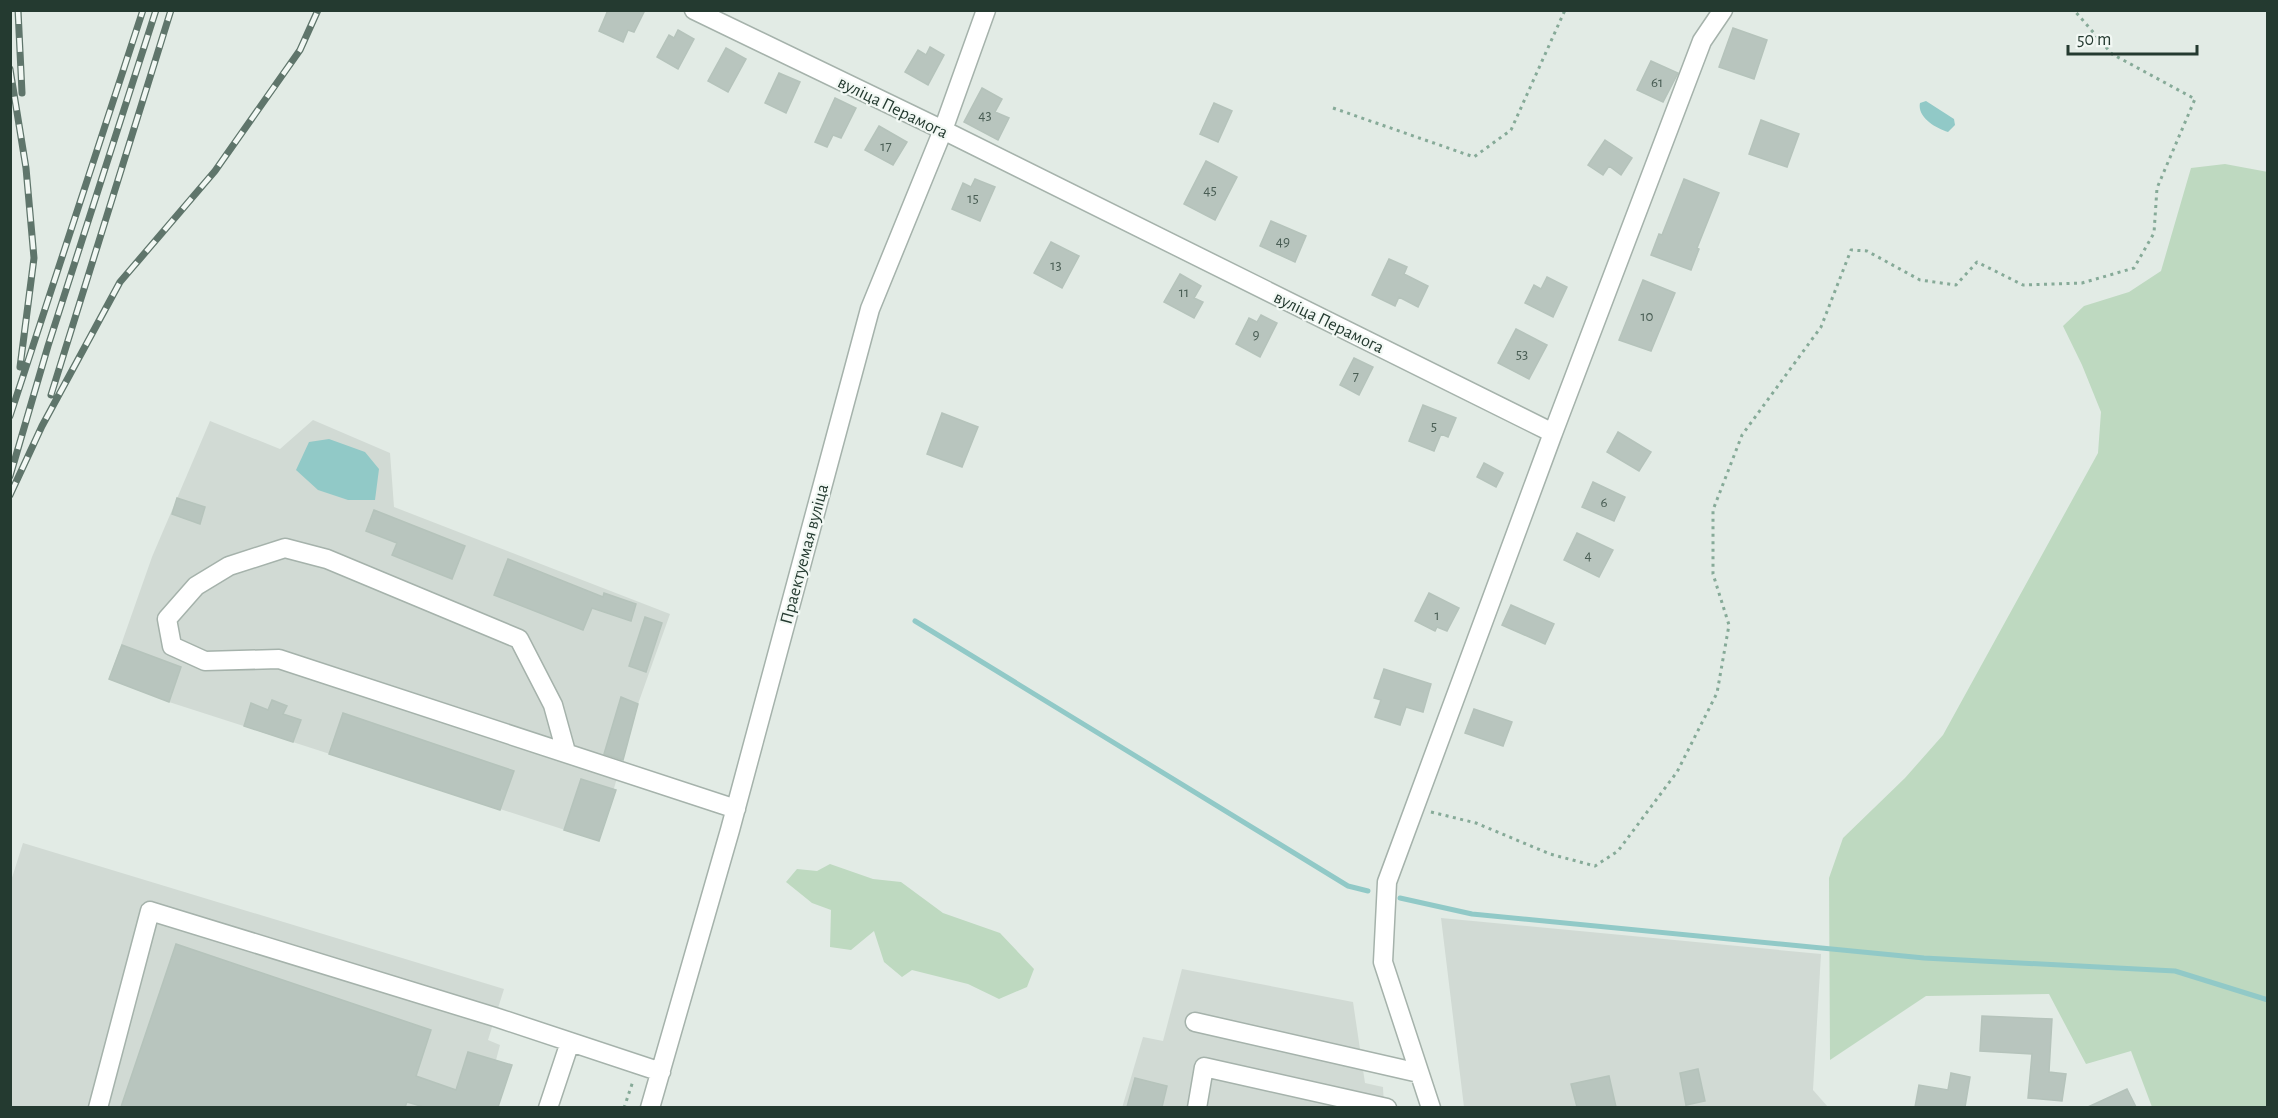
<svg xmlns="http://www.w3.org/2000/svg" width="2278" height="1118" font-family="'Alegreya Sans',sans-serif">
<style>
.built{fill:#d1dad4}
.green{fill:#bed9c0}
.water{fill:#91c9c7}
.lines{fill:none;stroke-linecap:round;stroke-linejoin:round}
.stream{stroke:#91c9c7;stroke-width:5}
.building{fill:#b8c5be;stroke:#b5c3bb;stroke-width:1.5}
.minor-casing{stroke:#a5b2ab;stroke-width:21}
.path{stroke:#86aa98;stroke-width:3;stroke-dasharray:3 4.5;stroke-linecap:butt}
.minor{stroke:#fff;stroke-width:18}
.rail-casing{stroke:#5f756b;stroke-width:7}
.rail{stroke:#f2f8f4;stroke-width:4.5;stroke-dasharray:14;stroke-linecap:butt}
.labels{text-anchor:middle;stroke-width:4.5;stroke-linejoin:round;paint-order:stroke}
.number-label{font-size:15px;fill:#495d54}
.street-label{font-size:18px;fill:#243a30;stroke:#f2f8f4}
</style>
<rect width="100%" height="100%" fill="#e2ebe5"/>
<!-- built -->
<path class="built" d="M313 420 390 453 394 507 670 614 638 704 599 841 169 702 109 679 152 557 210 421 280 449Z
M23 843 504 989 488 1040 500 1045 496 1060 512 1065 498 1107 11 1108 10 884Z
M1441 918 1821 954 1813 1090 1828 1107H1464Z
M1182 969 1353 1002 1365 1083 1383 1087 1384 1107 1122 1108 1143 1037 1163 1041Z"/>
<!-- green -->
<path class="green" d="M2225 164 2268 172 2267 1107H2152L2131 1051 2086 1064 2049 994 1926 996 1830 1060 1829 878 1843 838 1905 778 1943 735 2098 453 2101 412 2082 365 2063 326 2084 306 2129 292 2161 271 2191 168Z
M830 864 873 879 901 882 943 913 1000 933 1034 969 1027 987 999 999 968 984 912 970 902 977 884 962 874 931 851 950 830 947 831 910 812 903 786 882 797 869 817 871Z"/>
<!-- water -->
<path class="water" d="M1926 101 1954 119 1955 125 1948 132C1935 128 1917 117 1920 103Z
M329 439 365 452 379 469 375 500H348L318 490 296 470 309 442Z"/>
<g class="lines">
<!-- stream -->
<path class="stream" d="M915 621 1348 886 1368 891
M1400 898 1472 914 1924 958 2175 971 2268 1000"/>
</g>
<!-- building -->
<path class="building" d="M608 10H645L634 32 628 30 623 42 599 31Z
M1733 28 1767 40 1754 79 1719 67Z
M678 30 694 39 678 69 657 57 669 35 674 38Z
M930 47 944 55 928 85 905 72 918 50 926 55Z
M726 48 746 59 728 92 708 81Z
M1651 61 1678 73 1663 102 1637 90Z
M779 73 800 82 786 113 765 103Z
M982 88 1002 99 995 112 1009 118 998 140 964 122Z
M835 98 856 108 841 138 833 135 827 147 815 142Z
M1214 103 1232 111 1218 142 1200 134Z
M1761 120 1799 134 1787 167 1749 154Z
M879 126 907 142 893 165 865 150Z
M1605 140 1632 158 1621 175 1609 166 1603 175 1588 165Z
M1206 161 1237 177 1215 220 1184 204Z
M975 179 995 187 980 221 952 209 963 183 971 187Z
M1684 179 1719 193 1697 248 1699 249 1691 270 1651 255 1659 234 1662 235Z
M1271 221 1306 236 1295 262 1260 246Z
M1051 242 1079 256 1062 288 1034 273Z
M1389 259 1407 267 1404 274 1428 286 1418 307 1399 297 1395 306 1372 295Z
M1180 274 1201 286 1194 298 1203 302 1194 318 1164 302Z
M1547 277 1567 287 1553 317 1525 303 1534 285 1541 289Z
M1643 280 1675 293 1651 351 1619 340Z
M1261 315 1277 323 1260 357 1236 344 1249 318 1257 322Z
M1516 329 1547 345 1529 379 1498 363Z
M1354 358 1373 367 1359 395 1340 385Z
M1423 405 1456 418 1448 437 1441 434 1434 451 1409 441Z
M942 413 978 427 962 467 927 454Z
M1618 432 1651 452 1639 471 1607 452Z
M1484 463 1503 473 1496 487 1477 477Z
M1593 482 1625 497 1614 521 1582 507Z
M177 498 205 507 200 524 172 514Z
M374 510 465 546 452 579 392 555 397 543 366 531Z
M1577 533 1613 550 1599 577 1564 560Z
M508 559 603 597 604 593 636 604 631 621 592 608 583 630 494 595Z
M1429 593 1459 608 1447 631 1437 627 1435 631 1415 621Z
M1511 605 1554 624 1545 644 1502 625Z
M645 617 662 623 646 672 629 666Z
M122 645 181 667 169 702 109 679Z
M1384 669 1431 684 1423 712 1406 707 1400 725 1375 717 1381 700 1374 698Z
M621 697 638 704 623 760 604 754Z
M272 700 287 706 283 714 301 720 293 742 244 726 251 703 268 710Z
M1474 709 1512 722 1503 746 1465 733Z
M343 713 514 771 500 810 329 754Z
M581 779 616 790 599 841 564 830Z
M176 944 431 1030 416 1076 456 1090 468 1052 512 1065 498 1107H424L407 1102 405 1107H121Z
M1982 1016 2052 1019 2049 1072 2066 1074 2062 1101 2028 1098 2032 1054 1980 1051Z
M1698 1069 1705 1101 1686 1105 1680 1073Z
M1951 1073 1970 1077 1965 1107H1915L1919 1085 1948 1090Z
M1609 1076 1616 1107H1577L1571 1084Z
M1135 1078 1167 1086 1162 1107H1127Z
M2127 1089 2136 1107H2088Z"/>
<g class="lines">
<defs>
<path id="minor" d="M694 10 943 130 1553 433 1702 41 1723 10
M566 752 553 705 519 639 327 559 285 548 229 566 196 586 167 619 172 646 205 661 279 659 736 809
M1195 1022 1419 1073
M98 1108 150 911 495 1017 661 1072
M548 1108 570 1042
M650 1108 730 830 870 309 943 130 986 10
M1197 1108 1204 1067 1387 1108
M1431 1108 1383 962 1387 882 1553 433"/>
</defs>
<!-- minor casing -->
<use href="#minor" class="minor-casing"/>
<!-- path -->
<path class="path" d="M1333 108 1474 157 1511 130 1565 10
M1431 812 1476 823 1550 854 1595 866 1618 851 1677 772 1717 693 1729 625 1713 574V510L1742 435 1821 327 1851 250 1867 251 1920 280 1956 285 1977 262 2023 285 2082 283 2134 268 2154 233 2157 188 2195 99 2112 54 2074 10
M624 1108 633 1081"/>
<!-- minor -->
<use href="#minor" class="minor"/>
<defs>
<path id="rail" d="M18 10 22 93
M10 69 26 168 34 258 20 367
M51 395 171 10
M10 416 143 10
M10 476 48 346 156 10
M10 495 42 426 120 282 215 171 300 50 318 10"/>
</defs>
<!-- rail casing -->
<use href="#rail" class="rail-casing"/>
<!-- rail -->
<use href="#rail" class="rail"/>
</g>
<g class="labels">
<!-- number labels -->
<g class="number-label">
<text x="1657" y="87">61</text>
<text x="985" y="120">43</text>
<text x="886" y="151">17</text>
<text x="1210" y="195">45</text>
<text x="973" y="203">15</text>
<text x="1283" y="246">49</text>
<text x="1056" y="270">13</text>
<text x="1184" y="297">11</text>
<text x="1647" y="321">10</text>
<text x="1256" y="339">9</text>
<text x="1522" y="359">53</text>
<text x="1356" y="381">7</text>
<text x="1434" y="431">5</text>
<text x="1604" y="507">6</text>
<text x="1588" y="560">4</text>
<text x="1437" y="620">1</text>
</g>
<!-- street labels -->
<g class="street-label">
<text transform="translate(893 107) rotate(26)" y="6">вуліца Перамога</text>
<text transform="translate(1329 322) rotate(26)" y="6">вуліца Перамога</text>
<text transform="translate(804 554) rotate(-75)" y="6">Праектуемая вуліца</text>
</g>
</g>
<!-- border -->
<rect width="2278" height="1118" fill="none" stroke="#243a30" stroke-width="24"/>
<!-- scale -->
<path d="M2068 45v9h129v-9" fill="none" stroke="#243a30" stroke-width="3"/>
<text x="2077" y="45" font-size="18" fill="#243a30" stroke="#f2f8f4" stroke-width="4.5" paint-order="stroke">50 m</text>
</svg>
